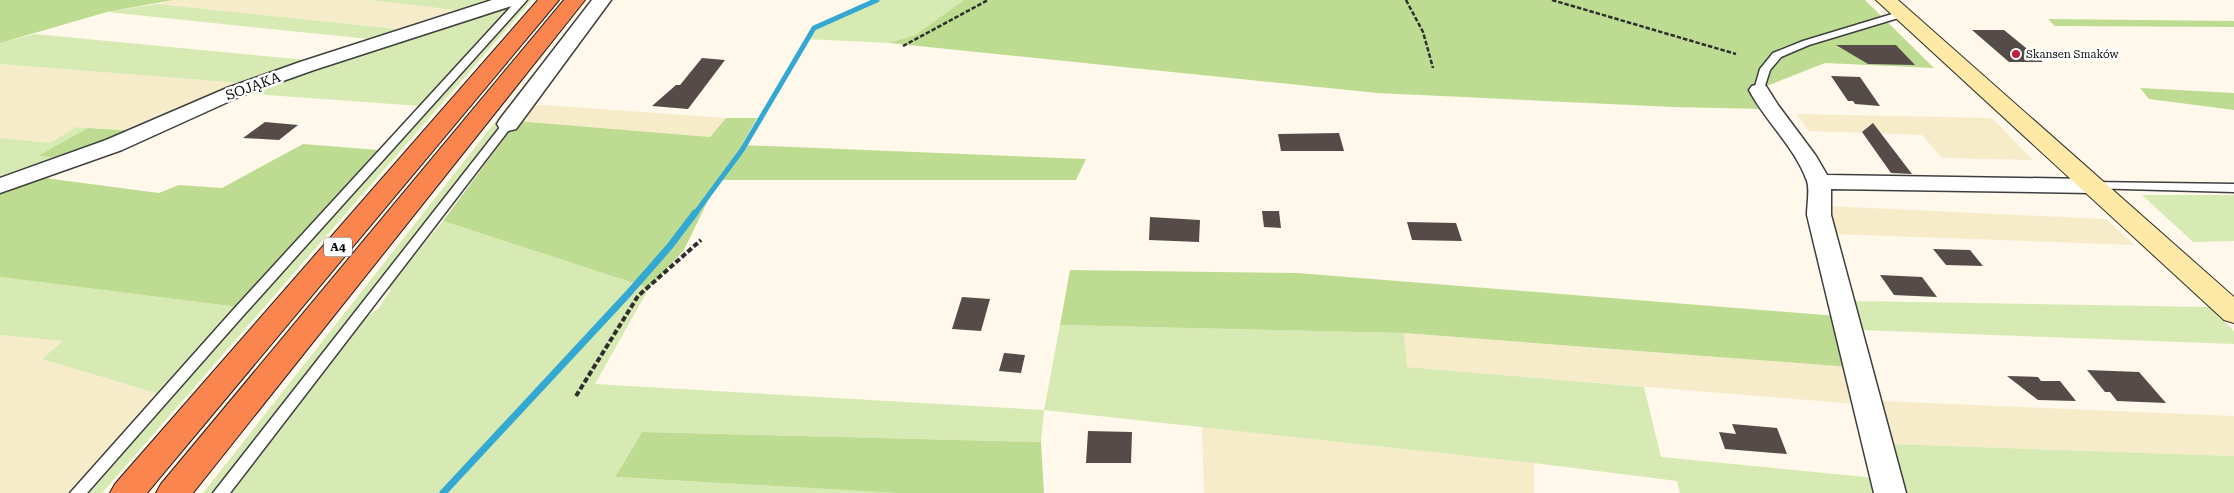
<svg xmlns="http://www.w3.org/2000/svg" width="2234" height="493" font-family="'Roboto Serif',serif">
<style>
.farmland{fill:#f6ecca}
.green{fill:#d7eab3}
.forest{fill:#bddc92}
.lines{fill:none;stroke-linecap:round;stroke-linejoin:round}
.stream-far1{stroke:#32a8d2;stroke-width:5}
.stream{stroke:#32a8d2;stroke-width:7}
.building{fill:#554b48}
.lane-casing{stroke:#3f3f3f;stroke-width:3}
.street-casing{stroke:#3f3f3f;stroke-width:3}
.secondary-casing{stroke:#2e2e2e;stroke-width:2}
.highway-casing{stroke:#1d1d1d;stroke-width:2}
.path-far1{stroke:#2e2e2e;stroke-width:2.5;stroke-dasharray:4.5 2;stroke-linecap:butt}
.path{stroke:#2e2e2e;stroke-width:4;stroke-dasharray:5.5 2.5;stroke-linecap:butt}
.lane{fill:#fff;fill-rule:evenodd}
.street{fill:#fff;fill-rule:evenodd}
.secondary{fill:#ffe9a6;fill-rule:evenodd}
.highway{fill:#fa854e;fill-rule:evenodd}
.poi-dot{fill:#c11f3c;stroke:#fff;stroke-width:2}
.labels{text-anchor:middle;stroke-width:5;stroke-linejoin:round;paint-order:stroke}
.far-poi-label{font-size:11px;fill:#0c0c0c;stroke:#fff;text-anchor:start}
.shield{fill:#fff;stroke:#555;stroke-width:1}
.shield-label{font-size:12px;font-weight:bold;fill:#0c0c0c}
.street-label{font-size:14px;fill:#0c0c0c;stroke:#fff}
</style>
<rect width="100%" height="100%" fill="#fff8eb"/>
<!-- farmland -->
<path class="farmland" d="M173 0H371L463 11 408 30 157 4Z
M0 64 252 84 136 131 76 127 50 143 0 138Z
M529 105H544L726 118 710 137 517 121Z
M1796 114 1992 118 2033 160 1942 158 1922 135 1809 131Z
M1827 206 2106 219 2135 245 1833 234Z
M1404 333 1850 367 1856 404 1407 367Z
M0 335 64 341 42 359 159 394 70 493H0Z
M1882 401 2234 416V456L1892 444Z
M1202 427 1534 463V493H1204Z"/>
<!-- green -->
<path class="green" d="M371 0H503L463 11Z
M527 0H532L102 493H86Z
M591 0H598L214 493H203Z
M880 0H964L915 35 889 43 805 39 812 28Z
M157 4 407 30 378 40 107 12Z
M509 6 510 10 483 35 420 106 241 93Z
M35 34 316 61 252 84 0 64V43Z
M76 127 88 128 39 156 70 159 0 185V138L50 143Z
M2142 195H2234V241L2193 242Z
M443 221 649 288 595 384 1044 410 1060 325 1404 333 1407 367 1644 387 1661 457 1876 478 1880 493H1680L1677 481 1534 463 1044 410 1041 442 642 432 615 477 897 493H232L365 318 379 308 390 291 388 286Z
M0 277 238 307 159 394 42 359 63 341 0 335Z
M1854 301 2209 307 2234 331V344L1860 330Z
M1892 444 2234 456V493H1901Z"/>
<!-- forest -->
<path class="forest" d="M0 0H173L107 12 0 43Z
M964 0H1865L1934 68 1825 63 1764 87 1749 88 1763 109 1672 107 1377 93 889 43 915 35Z
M2048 19 2234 21V27L2055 26Z
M2140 88 2234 93V110L2149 99Z
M726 118H757L742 145 1086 159 1076 180H718L684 250 649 288 443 221 517 121 710 137Z
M88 128 136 131 70 159 38 156Z
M303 144 379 150 238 307 0 277V190L37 177 159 193 179 185 222 188Z
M1070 270 1297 273 1837 316 1850 367 1404 333 1060 325Z
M642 432 1041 442 1044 493H897L615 477Z"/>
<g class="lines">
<!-- stream-far1 -->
<path class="stream-far1" d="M694 215 742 150 814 28 877 0"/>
<!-- stream -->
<path class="stream" d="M443 493 628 294 670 246 695 213"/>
</g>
<!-- building -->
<path class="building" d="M1972 30H2004L2043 62H2009Z
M1836 45H1896L1915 65 1868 64Z
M702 58 725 60 688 109 652 106 676 85H680Z
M1831 76 1860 77 1880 106 1855 104 1853 101H1848Z
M265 122 298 125 279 140 243 138Z
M1873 123 1912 174 1891 173 1862 132Z
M1339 133 1344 151H1281L1278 134Z
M1262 211H1279L1281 228 1264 227Z
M1150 217 1200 220 1199 242 1149 240Z
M1407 222 1456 223 1462 241 1412 240Z
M1933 249 1970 250 1983 266 1946 265Z
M1880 275 1922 277 1937 297 1894 295Z
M962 297 990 299 981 331 952 329Z
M1004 353 1025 355 1021 373 999 371Z
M2087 370 2139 372 2166 403 2117 401 2110 392H2105Z
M2007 376 2038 377 2041 381H2060L2076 401 2038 400Z
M1732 424 1777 428 1787 454 1725 449 1719 432 1736 434Z
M1088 431 1132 432 1131 463H1086Z"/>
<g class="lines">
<defs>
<path id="lane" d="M517 0H527L242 317 87 493H70L232 311Z
M1902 11 1905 12V16L1809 45 1781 57 1770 70 1763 92H1755L1754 90 1760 69 1773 53 1803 41Z
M508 121 512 122 513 124 512 126 230 493H213L504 122Z
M2091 182 2234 184V192L2087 188 2085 186 2087 184Z"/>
<path id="street" d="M492 0H520L518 4 314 70 241 96 122 150 0 193V178L106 140 227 88 300 62Z
M592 0H611L516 129 508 131 500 129 497 124 500 119Z
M1759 84 1766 86 1778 105 1816 156 1827 175 2091 179 2099 181 2103 186 2099 191 2091 193 1831 189V215L1906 493H1874L1807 215C1807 205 1810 190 1807 181 1795 147 1765 121 1749 90L1752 86Z"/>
<path id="secondary" d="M1876 0H1898L2234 297V323L2224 320Z"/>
<path id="highway" d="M538 0H559L147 493H110L115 484Z
M564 0H585L193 493H156L161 484Z"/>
</defs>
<!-- lane casing -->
<use href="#lane" class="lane-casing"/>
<!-- street casing -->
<use href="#street" class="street-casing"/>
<!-- secondary casing -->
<use href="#secondary" class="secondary-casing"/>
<!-- highway casing -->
<use href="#highway" class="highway-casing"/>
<!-- path-far1 -->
<path class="path-far1" d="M1406 0 1423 32 1433 68
M1552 0 1736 54
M903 46 988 0"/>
<!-- path -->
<path class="path" d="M576 396 638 296 701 240"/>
<!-- lane -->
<use href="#lane" class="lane"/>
<!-- street -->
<use href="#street" class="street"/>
<!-- secondary -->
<use href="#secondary" class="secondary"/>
<!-- highway -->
<use href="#highway" class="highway"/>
</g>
<!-- markers -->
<circle class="poi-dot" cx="2016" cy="54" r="5"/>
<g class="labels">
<!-- far-poi labels -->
<g class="far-poi-label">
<text x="2026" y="58">Skansen Smaków</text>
</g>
<!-- shield labels -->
<rect class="shield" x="324" y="237.5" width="28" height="19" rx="4"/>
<g class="shield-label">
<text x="338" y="251">A4</text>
</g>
<!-- street labels -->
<g class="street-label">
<text transform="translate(253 86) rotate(-20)" y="5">SOJĄKA</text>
</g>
</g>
</svg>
